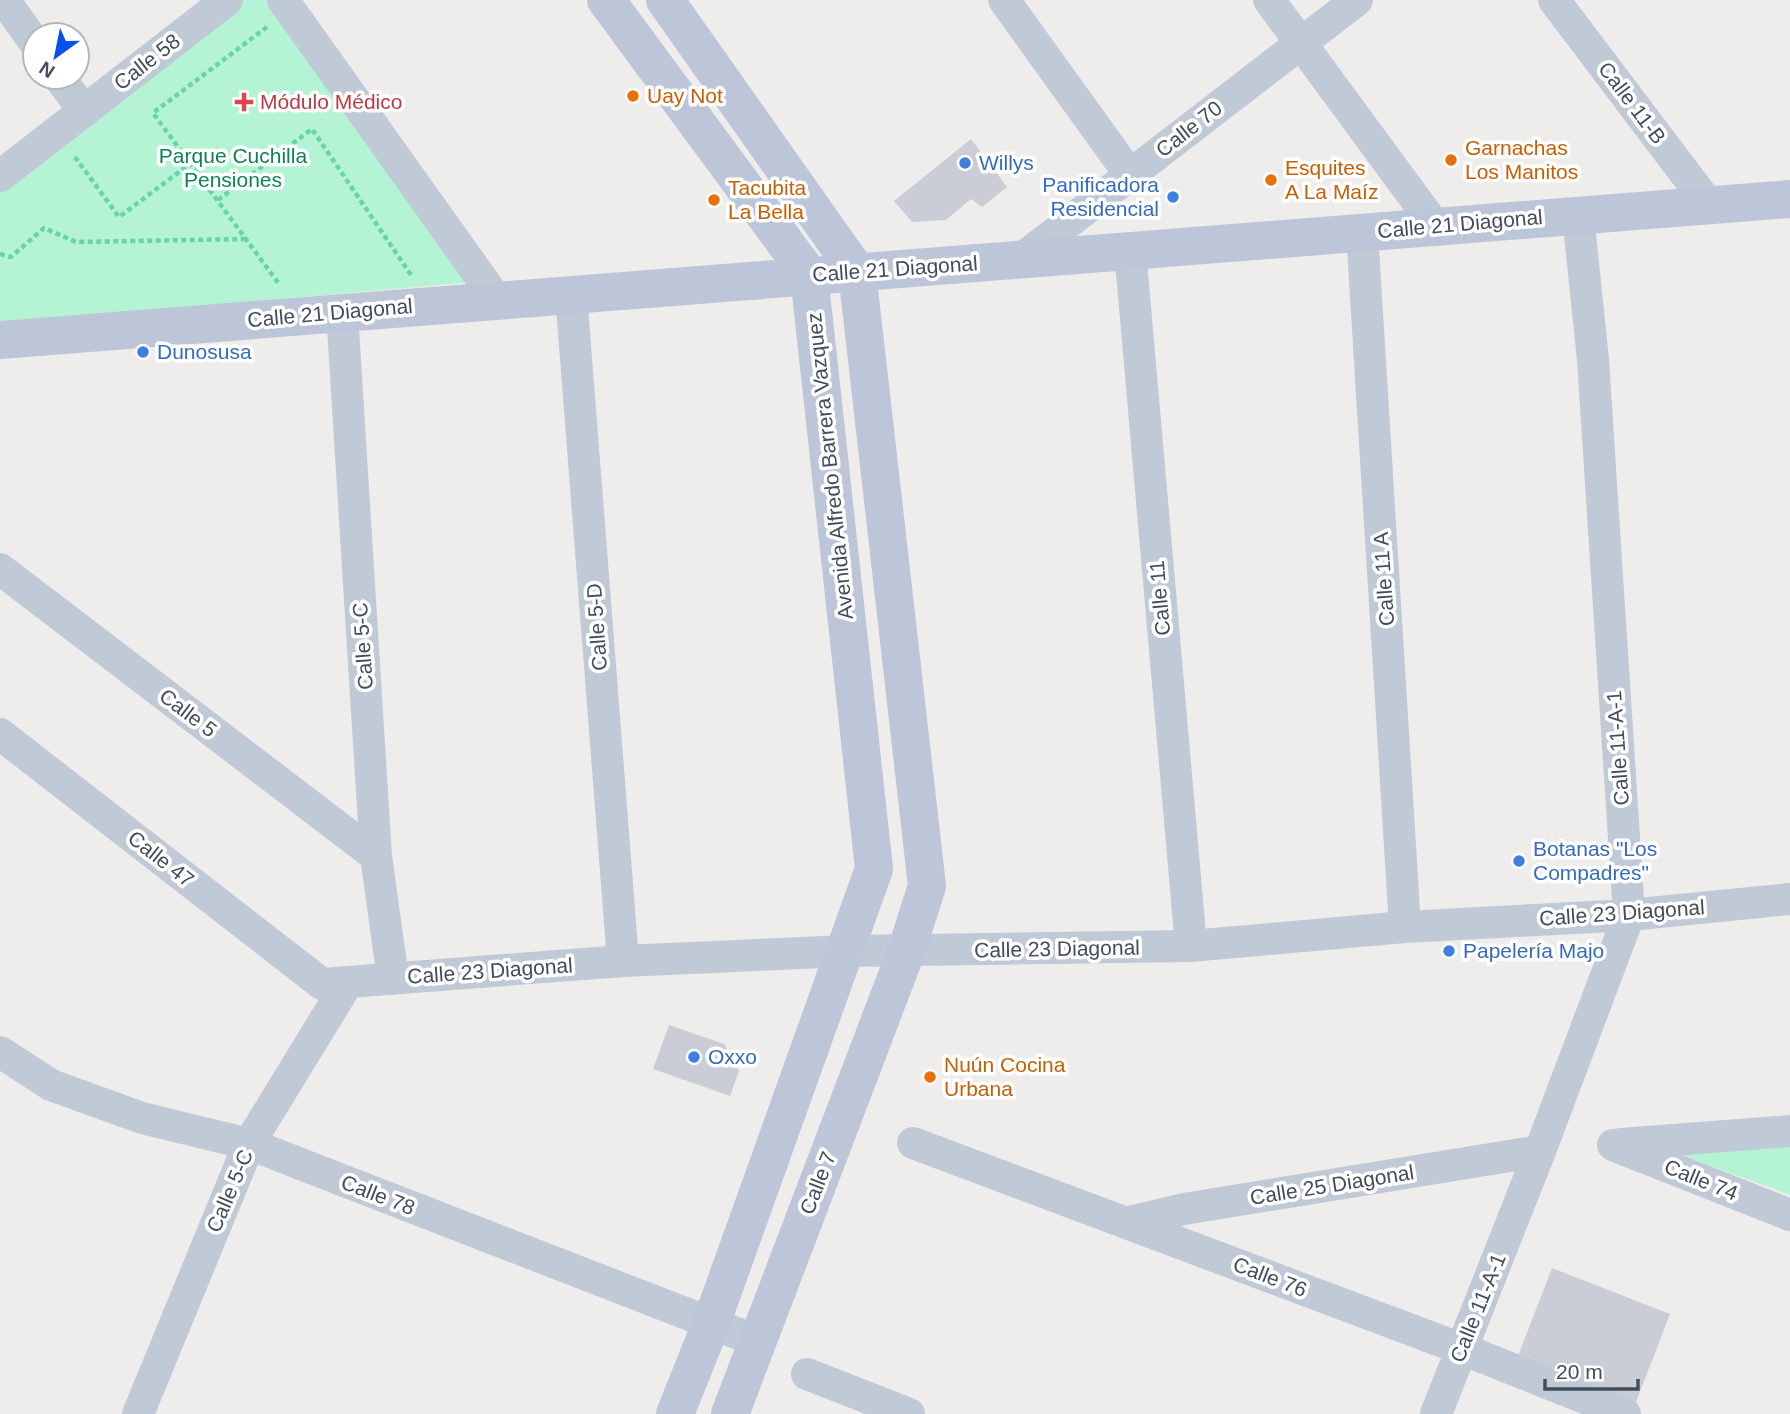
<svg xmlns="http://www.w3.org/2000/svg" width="1790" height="1414" font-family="Arial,sans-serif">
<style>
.green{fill:#b4f3d4}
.building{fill:#cacdd5}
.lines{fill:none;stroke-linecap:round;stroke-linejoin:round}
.path{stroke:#69d4ac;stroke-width:4.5;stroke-dasharray:5 3.5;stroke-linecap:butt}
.street{stroke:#c0c9d6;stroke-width:32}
.secondary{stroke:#bcc6d8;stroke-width:38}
.food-dot{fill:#e8710a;stroke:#fff;stroke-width:2.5}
.health-dot{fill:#e0444e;stroke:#fff;stroke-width:2.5}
.shop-dot{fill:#3f7fe0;stroke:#fff;stroke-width:2.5}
.labels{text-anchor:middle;stroke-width:7;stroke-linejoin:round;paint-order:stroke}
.street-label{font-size:21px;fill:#434d5b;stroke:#fff}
.food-label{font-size:21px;fill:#c56008;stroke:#fff;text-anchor:start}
.health-label{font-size:21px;fill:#be3a42;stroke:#fff;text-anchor:start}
.park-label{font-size:21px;fill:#0d8356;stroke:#fff}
.shop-label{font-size:21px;fill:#366cbe;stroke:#fff;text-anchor:start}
</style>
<rect width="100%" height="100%" fill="#efecec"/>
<!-- green -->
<path class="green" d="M227 0H280L474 282 289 298 0 328V176Z
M1790 1134V1195L1651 1144Z"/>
<!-- building -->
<path class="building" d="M971 139 1007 187 982 207 971 199 946 220 912 222 894 201Z
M669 1025 724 1044 739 1071 730 1096 653 1069Z
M1552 1268 1670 1314 1636 1402 1518 1356Z"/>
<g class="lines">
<!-- path -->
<path class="path" d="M267 27 153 113 279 284
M75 157 119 217 191 163
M218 200 312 129 411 275
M0 254 11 257 44 228 76 242 246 239"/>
<!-- street -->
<path class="street" d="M4 0 35 43
M283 0 497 300
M1004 0 1130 175
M1269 0 1436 227
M1554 0 1709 205
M59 77 84 111
M0 176 227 0
M1362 232 1405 927
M1130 250 1191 946
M1021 259 1357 0
M571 294 623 961
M342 312 376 856 393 979
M0 569 376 856
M0 734 322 984 623 961 846 951 1191 946 1405 927 1629 915 1790 899
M0 1052 51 1085 142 1118 249 1144 757 1341
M913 1143 1462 1349 1625 1414
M1621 1144 1790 1131
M1613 1145 1790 1215
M1125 1223 1184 1209 1540 1151
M807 1374 909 1414
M138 1414 249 1144 348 982
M1436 1414 1540 1151 1629 915 1593 360 1578 215"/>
<!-- secondary -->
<path class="secondary" d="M606 0 809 275 874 869 711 1324 675 1414
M665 0 857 272 927 886 906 952 730 1414
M0 340 1790 199"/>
</g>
<!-- markers -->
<g class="food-dot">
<circle cx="633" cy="96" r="7"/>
<circle cx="1451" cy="160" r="7"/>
<circle cx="1271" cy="180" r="7"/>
<circle cx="714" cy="200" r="7"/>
<circle cx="930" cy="1077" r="7"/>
</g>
<path class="health-dot" d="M240.5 91.5h7v7h7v7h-7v7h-7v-7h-7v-7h7z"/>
<g class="shop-dot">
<circle cx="965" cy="163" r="7"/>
<circle cx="1173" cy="197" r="7"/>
<circle cx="143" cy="352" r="7"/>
<circle cx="1519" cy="861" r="7"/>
<circle cx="1449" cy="951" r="7"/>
<circle cx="694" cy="1057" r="7"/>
</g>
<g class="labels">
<!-- street labels -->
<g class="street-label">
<text transform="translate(147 62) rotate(-38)" y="7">Calle 58</text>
<text transform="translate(1632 103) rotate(53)" y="7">Calle 11-B</text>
<text transform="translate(1189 129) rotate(-38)" y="7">Calle 70</text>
<text transform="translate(1460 224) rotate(-5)" y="7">Calle 21 Diagonal</text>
<text transform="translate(895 269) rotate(-4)" y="7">Calle 21 Diagonal</text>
<text transform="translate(330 313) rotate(-5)" y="7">Calle 21 Diagonal</text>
<text transform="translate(830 466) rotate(-96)" y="7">Avenida Alfredo Barrera Vazquez</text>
<text transform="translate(1384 579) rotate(-94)" y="7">Calle 11 A</text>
<text transform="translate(1160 598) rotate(-95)" y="7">Calle 11</text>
<text transform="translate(597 627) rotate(-94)" y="7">Calle 5-D</text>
<text transform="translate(363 646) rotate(-94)" y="7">Calle 5-C</text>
<text transform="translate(188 713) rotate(37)" y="7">Calle 5</text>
<text transform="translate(1618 748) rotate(-94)" y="7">Calle 11-A-1</text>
<text transform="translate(161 859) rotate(38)" y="7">Calle 47</text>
<text transform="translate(1622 913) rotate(-4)" y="7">Calle 23 Diagonal</text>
<text transform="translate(1057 949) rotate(-1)" y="7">Calle 23 Diagonal</text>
<text transform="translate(490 971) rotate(-4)" y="7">Calle 23 Diagonal</text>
<text transform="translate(1701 1180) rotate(22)" y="7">Calle 74</text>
<text transform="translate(818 1183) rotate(-69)" y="7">Calle 7</text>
<text transform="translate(1332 1185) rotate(-9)" y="7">Calle 25 Diagonal</text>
<text transform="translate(230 1191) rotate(-67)" y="7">Calle 5-C</text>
<text transform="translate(378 1195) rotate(21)" y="7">Calle 78</text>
<text transform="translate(1270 1277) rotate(21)" y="7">Calle 76</text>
<text transform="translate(1478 1308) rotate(-68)" y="7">Calle 11-A-1</text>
</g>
<!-- food labels -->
<g class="food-label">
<text x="647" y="103">Uay Not</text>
<text x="1465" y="155">Garnachas<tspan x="1465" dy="24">Los Manitos</tspan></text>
<text x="1285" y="175">Esquites<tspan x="1285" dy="24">A La Maíz</tspan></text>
<text x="728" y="195">Tacubita<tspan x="728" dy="24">La Bella</tspan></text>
<text x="944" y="1072">Nuún Cocina<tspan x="944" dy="24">Urbana</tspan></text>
</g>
<!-- health labels -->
<g class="health-label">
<text x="260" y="109">Módulo Médico</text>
</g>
<!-- park labels -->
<g class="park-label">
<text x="233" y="163">Parque Cuchilla<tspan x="233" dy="24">Pensiones</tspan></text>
</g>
<!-- shop labels -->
<g class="shop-label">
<text x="979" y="170">Willys</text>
<text x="1159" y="192" text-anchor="end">Panificadora<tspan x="1159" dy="24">Residencial</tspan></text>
<text x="157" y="359">Dunosusa</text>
<text x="1533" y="856">Botanas "Los<tspan x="1533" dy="24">Compadres"</tspan></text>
<text x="1463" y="958">Papelería Majo</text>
<text x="708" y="1064">Oxxo</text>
</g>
</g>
<!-- north arrow -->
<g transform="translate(56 56) rotate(213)"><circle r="33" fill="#ffffff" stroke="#b4b8bd" stroke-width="2"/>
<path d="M0-5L12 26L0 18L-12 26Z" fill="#0650ef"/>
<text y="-10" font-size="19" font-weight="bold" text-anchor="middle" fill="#434d5b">N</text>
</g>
<!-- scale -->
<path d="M1545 1379v10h93v-10" fill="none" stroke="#434d5b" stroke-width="3.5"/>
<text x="1556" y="1379" font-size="21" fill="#434d5b" stroke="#ffffff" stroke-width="5" paint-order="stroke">20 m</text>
</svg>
